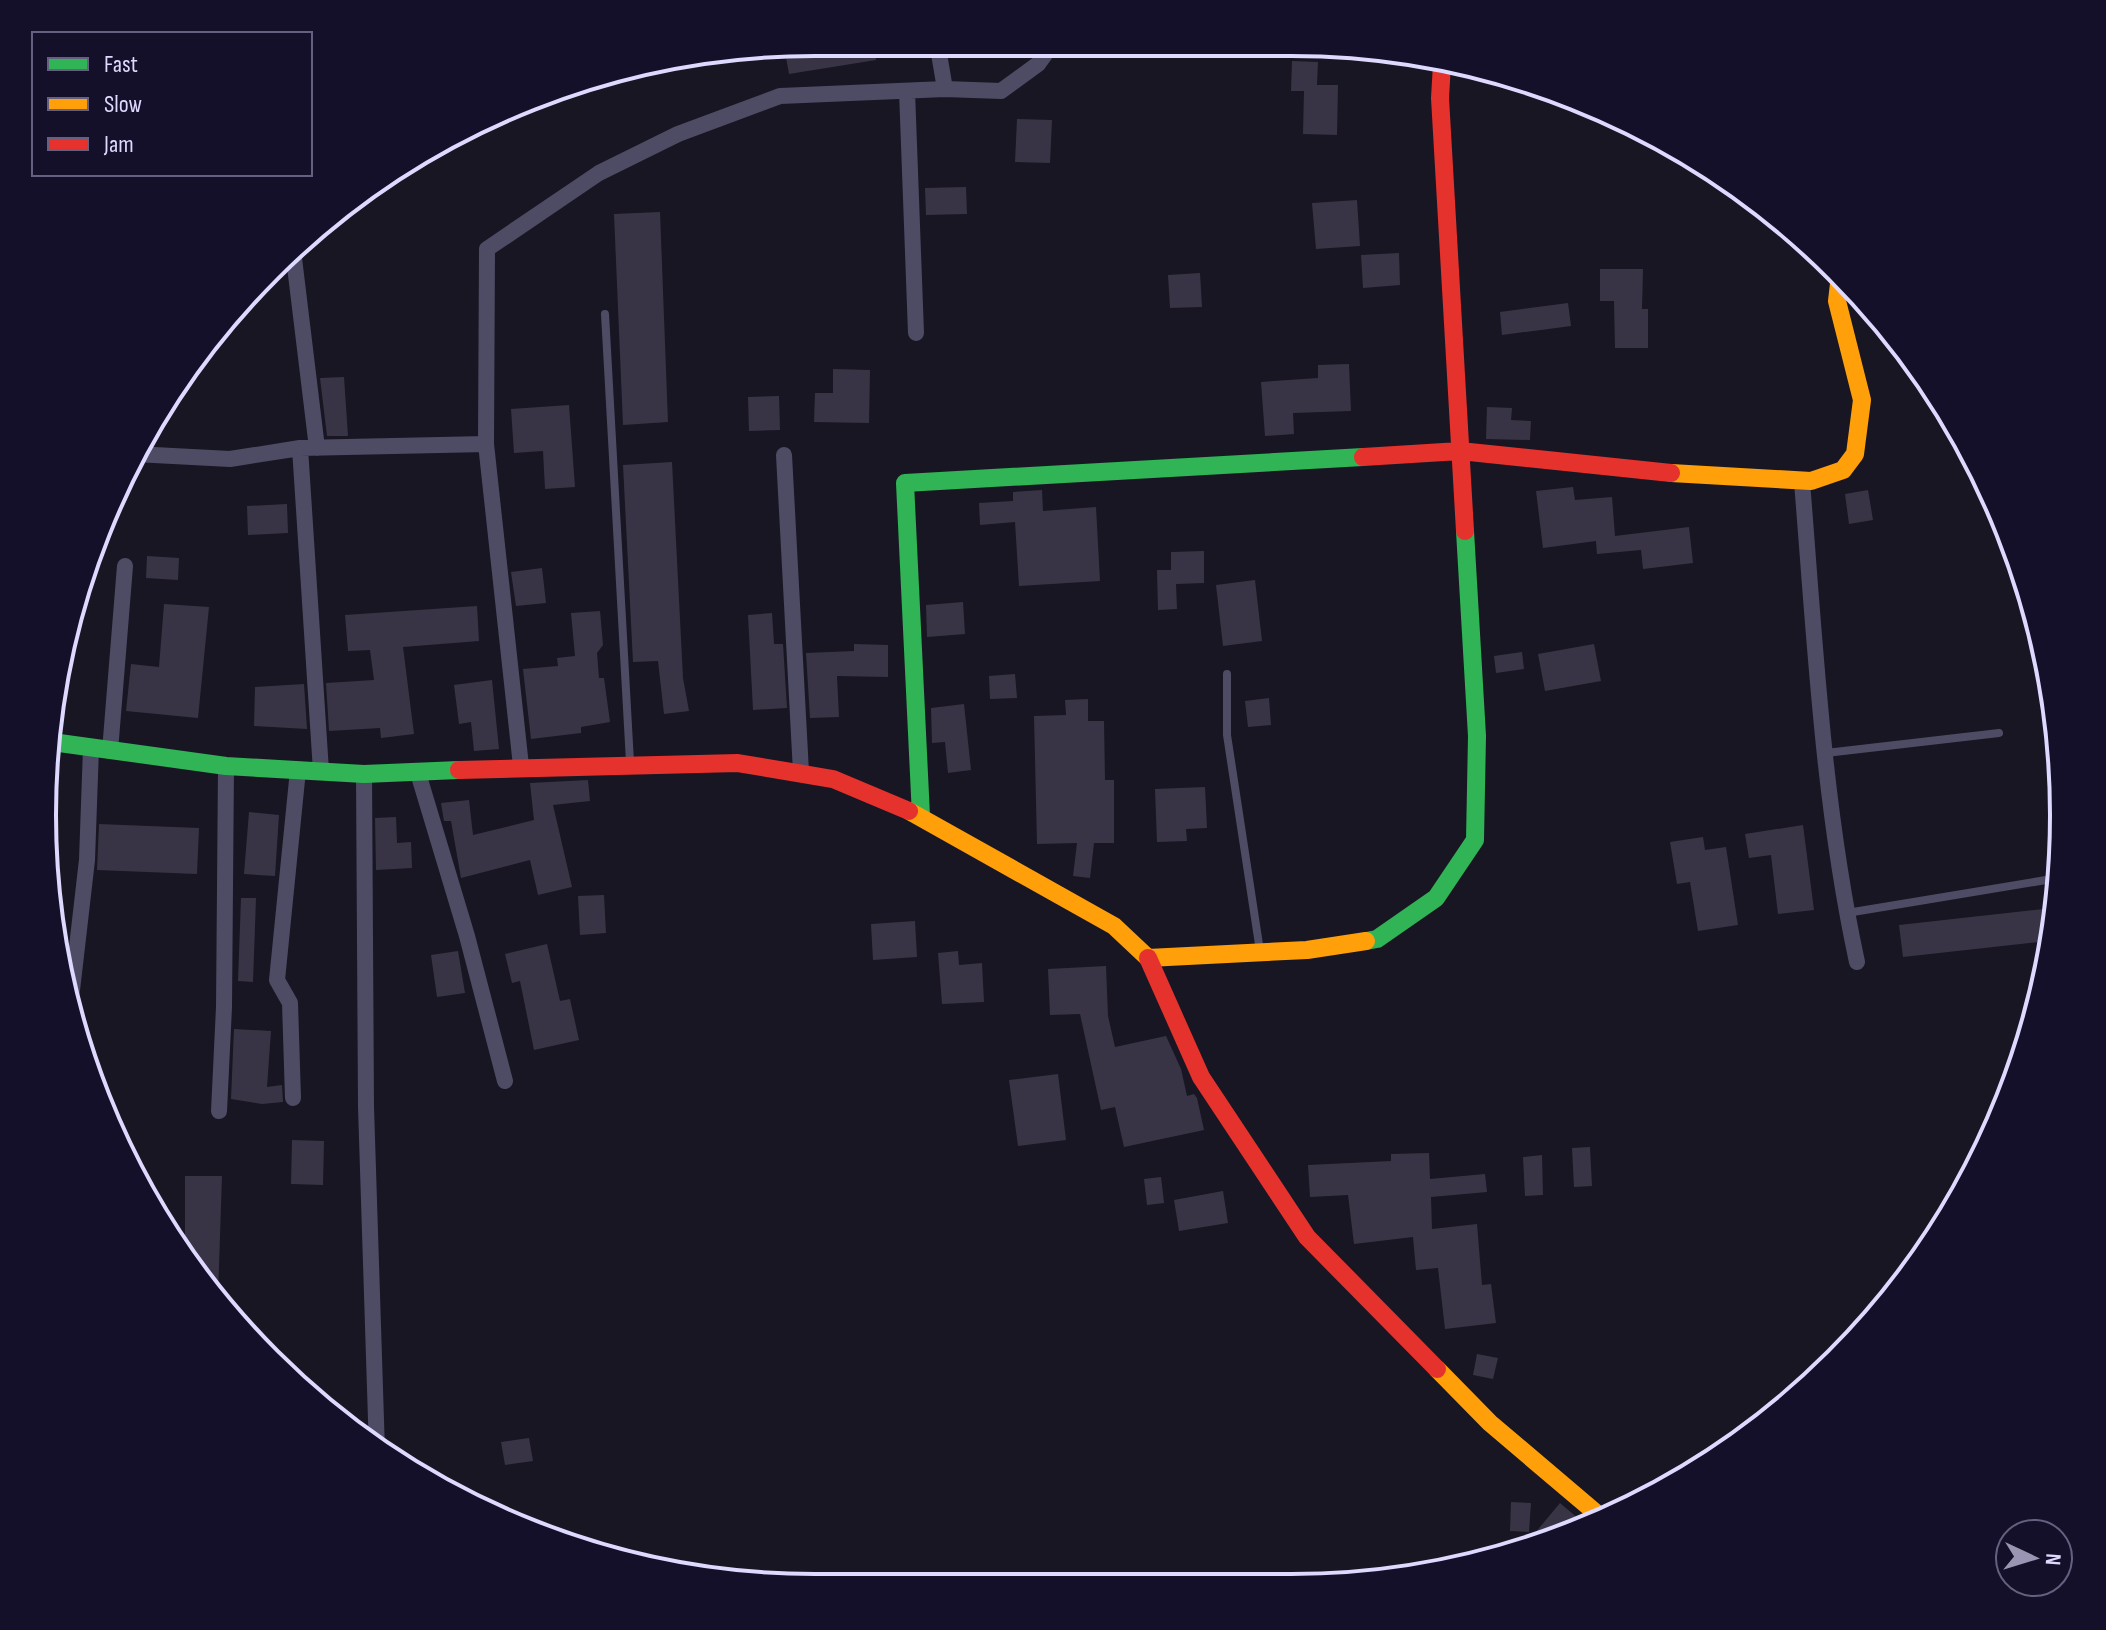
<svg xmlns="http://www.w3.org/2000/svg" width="2106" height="1630" font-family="'Sofia Sans Condensed',sans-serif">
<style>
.building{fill:#383445}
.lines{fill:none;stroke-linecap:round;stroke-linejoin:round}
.lane{stroke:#4d4c64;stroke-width:8}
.street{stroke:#4d4c64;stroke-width:16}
.fast{stroke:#30b455;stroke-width:18}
.slow{stroke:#ff9f0a;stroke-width:18}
.jam{stroke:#e5322d;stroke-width:18}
.rim{fill:none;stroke:#ded9ff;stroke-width:4}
</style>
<rect width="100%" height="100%" fill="#181623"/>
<!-- building -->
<path class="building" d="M815 42H873L876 60 789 74 784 46Z
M1292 61 1318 62 1317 85H1338L1337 135 1303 134 1304 91H1291Z
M1017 119 1052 120 1050 163 1015 162Z
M966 187 967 214 926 215 925 188Z
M1357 200 1360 246 1316 249 1312 203Z
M660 212 668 422 623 425 614 214Z
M1399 253 1400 285 1363 288 1361 255Z
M1600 269H1643L1642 309H1648V348H1615L1614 301H1600Z
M1200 273 1202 307 1170 308 1168 275Z
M1568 303 1571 326 1502 335 1500 312Z
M1349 364 1351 411 1293 413 1294 434 1265 436 1261 382 1318 378V365Z
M833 369 870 370 869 423 814 422 815 393H833Z
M344 377 348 436H327L320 378Z
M779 396 780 430 749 431 748 397Z
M569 405 575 487 545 489 543 451 514 453 511 409Z
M1487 407 1512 408 1511 420 1531 421 1530 440 1486 439Z
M672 462 683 678 689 711 664 714 658 661 633 662 623 465Z
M1573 487 1575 500 1612 497 1615 536 1689 527 1693 563 1643 569 1641 550 1597 554 1596 541 1543 548 1536 491Z
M1042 490 1043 511 1096 507 1100 581 1019 586 1015 522 980 525 979 503 1013 501V492Z
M1868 490 1873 520 1849 524 1845 494Z
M287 504 288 533 248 535 247 506Z
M1204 551V583L1176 584 1177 609 1158 610 1157 570H1171V552Z
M147 556 179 558 178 580 146 578Z
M542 568 546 603 516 606 511 572Z
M1255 580 1262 641 1223 646 1216 585Z
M963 602 965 634 927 637 926 605Z
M164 604 209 607 198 718 126 711 131 664 159 667Z
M477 606 479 641 403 647 414 734 381 738 380 728 329 731 326 683 374 680 370 650 348 651 345 615Z
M600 611 603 645 597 653 599 678H604L610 722 581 727V733L531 739 523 669 558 666 557 658 575 656 571 613Z
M772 613 774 644H783L787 708 753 710 748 615Z
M854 644 888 645V677L837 676 839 717 810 718 806 653 854 651Z
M1594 644 1601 681 1545 691 1538 654Z
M1522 652 1524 669 1496 673 1494 656Z
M1015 674 1017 698 990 699 989 676Z
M492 680 499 749 474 751 471 722 459 724 454 685Z
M304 684 307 729 254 726 255 687Z
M1269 698 1271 725 1248 727 1245 701Z
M1088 699V721H1104L1105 780H1114V843H1094L1090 878 1073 876 1077 843 1037 844 1034 716 1066 715 1065 700Z
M964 704 971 770 948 773 945 742 932 743 931 708Z
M588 780 590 801 553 805 572 887 538 895 530 860 461 878 451 821H444L441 803 469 800 473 835 534 820 530 783Z
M1205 787 1207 828 1186 829 1187 841 1157 842 1155 789Z
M249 812 279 815 275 876 244 874Z
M396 817 397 843 411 842 412 868 376 870 375 818Z
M99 824 199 828 197 874 97 870Z
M1803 825 1814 910 1778 914 1771 855 1749 858 1745 834Z
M1703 837 1705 850 1726 847 1738 925 1698 931 1690 882 1677 884 1670 842Z
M604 895 606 933 580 935 578 896Z
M241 898H256L253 982 238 981Z
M2044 909 2048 941 1903 957 1899 925Z
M915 921 917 957 873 960 871 924Z
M547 944 560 1001 570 999 579 1040 534 1050 520 981 512 983 505 954Z
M458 951 465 993 437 997 431 955Z
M958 951 959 965 982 963 984 1002 942 1004 938 953Z
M1106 966 1108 1016 1115 1047 1166 1036 1181 1069 1187 1096 1194 1094 1197 1098 1204 1130 1124 1147 1115 1107 1101 1110 1080 1014 1050 1015 1048 969Z
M234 1029 271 1031 267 1087 282 1085 283 1102 262 1104 231 1099Z
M1058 1074 1066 1140 1018 1146 1009 1080Z
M292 1140 324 1141 323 1185 291 1184Z
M1590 1147 1592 1186 1574 1187 1572 1148Z
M1429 1153 1430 1179 1485 1174 1487 1192 1431 1197 1432 1229 1477 1224 1482 1285 1491 1284 1496 1323 1445 1329 1438 1268 1416 1270 1413 1237 1354 1244 1348 1195 1310 1197 1308 1165 1391 1161V1154Z
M1542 1155 1543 1195 1525 1196 1523 1157Z
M185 1176H222L218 1296 185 1254Z
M1161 1177 1164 1203 1147 1205 1144 1179Z
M1223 1191 1228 1223 1179 1231 1174 1200Z
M1477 1354 1498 1358 1493 1379 1473 1375Z
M529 1438 533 1461 505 1465 501 1442Z
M1511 1502 1531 1503 1529 1532 1510 1531Z
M1560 1503 1587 1526 1547 1543 1535 1533Z"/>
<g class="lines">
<!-- lane -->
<path class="lane" d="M605 314 630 762
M1227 674V735L1260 951
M1826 753 1999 733
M1847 913 2046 880"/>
<!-- street -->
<path class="street" d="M937 42 945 89
M907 91 916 333
M293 250 317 448
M300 448 321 771
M135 454 230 459 300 448 486 444
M784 455 801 772
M1802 482C1815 642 1823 805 1857 962
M110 751 125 566
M521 766 486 444 487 249 599 173 678 134 780 96 945 89 1001 91 1038 64 1053 43
M418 773 467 936 505 1081
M364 774 366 1107 377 1451
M69 1016 87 860 91 748
M293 1098 290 1003 277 980 298 770
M219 1111 224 1007 226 766
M1065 1587 1135 1583 1142 1587"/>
<!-- fast -->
<path class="fast" d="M52 742 226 766 364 774 459 770
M921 816 905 483 1363 457
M1366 941 1377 939 1436 898 1475 840 1477 736 1465 531"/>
<!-- slow -->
<path class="slow" d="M1671 473 1811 481 1843 470 1855 454 1862 400 1837 301 1840 275
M909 811 1114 926 1148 958 1307 950 1366 941
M1437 1369 1490 1423 1602 1518"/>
<!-- jam -->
<path class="jam" d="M1442 64 1440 98 1465 531
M1363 457 1460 451 1671 473
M459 770 738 763 833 779 909 811
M1148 958 1201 1077 1307 1237 1437 1369"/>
</g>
<!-- crop -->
<path d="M0 0H2106V1630H0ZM815 56H1291A759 759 0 0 1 2050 815V815A759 759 0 0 1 1291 1574H815A759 759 0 0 1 56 815V815A759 759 0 0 1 815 56Z" fill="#151029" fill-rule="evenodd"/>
<path class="rim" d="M815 56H1291A759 759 0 0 1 2050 815V815A759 759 0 0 1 1291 1574H815A759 759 0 0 1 56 815V815A759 759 0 0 1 815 56Z"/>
<!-- legend -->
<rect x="32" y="32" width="280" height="144" fill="#151029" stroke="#65607f" stroke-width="2"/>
<rect x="48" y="58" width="40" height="12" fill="#30b455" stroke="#65607f" stroke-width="2"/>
<text x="104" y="72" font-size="24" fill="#ded9ff">Fast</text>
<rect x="48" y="98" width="40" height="12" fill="#ff9f0a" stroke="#65607f" stroke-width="2"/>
<text x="104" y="112" font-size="24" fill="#ded9ff">Slow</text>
<rect x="48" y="138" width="40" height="12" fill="#e5322d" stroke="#65607f" stroke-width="2"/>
<text x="104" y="152" font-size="24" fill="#ded9ff">Jam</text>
<!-- north arrow -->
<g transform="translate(2034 1558) rotate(94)"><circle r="38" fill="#151029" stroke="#65607f" stroke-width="2"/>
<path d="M0-6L14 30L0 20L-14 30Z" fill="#9995b2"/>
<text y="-12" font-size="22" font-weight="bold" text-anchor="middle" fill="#ded9ff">N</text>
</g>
</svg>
